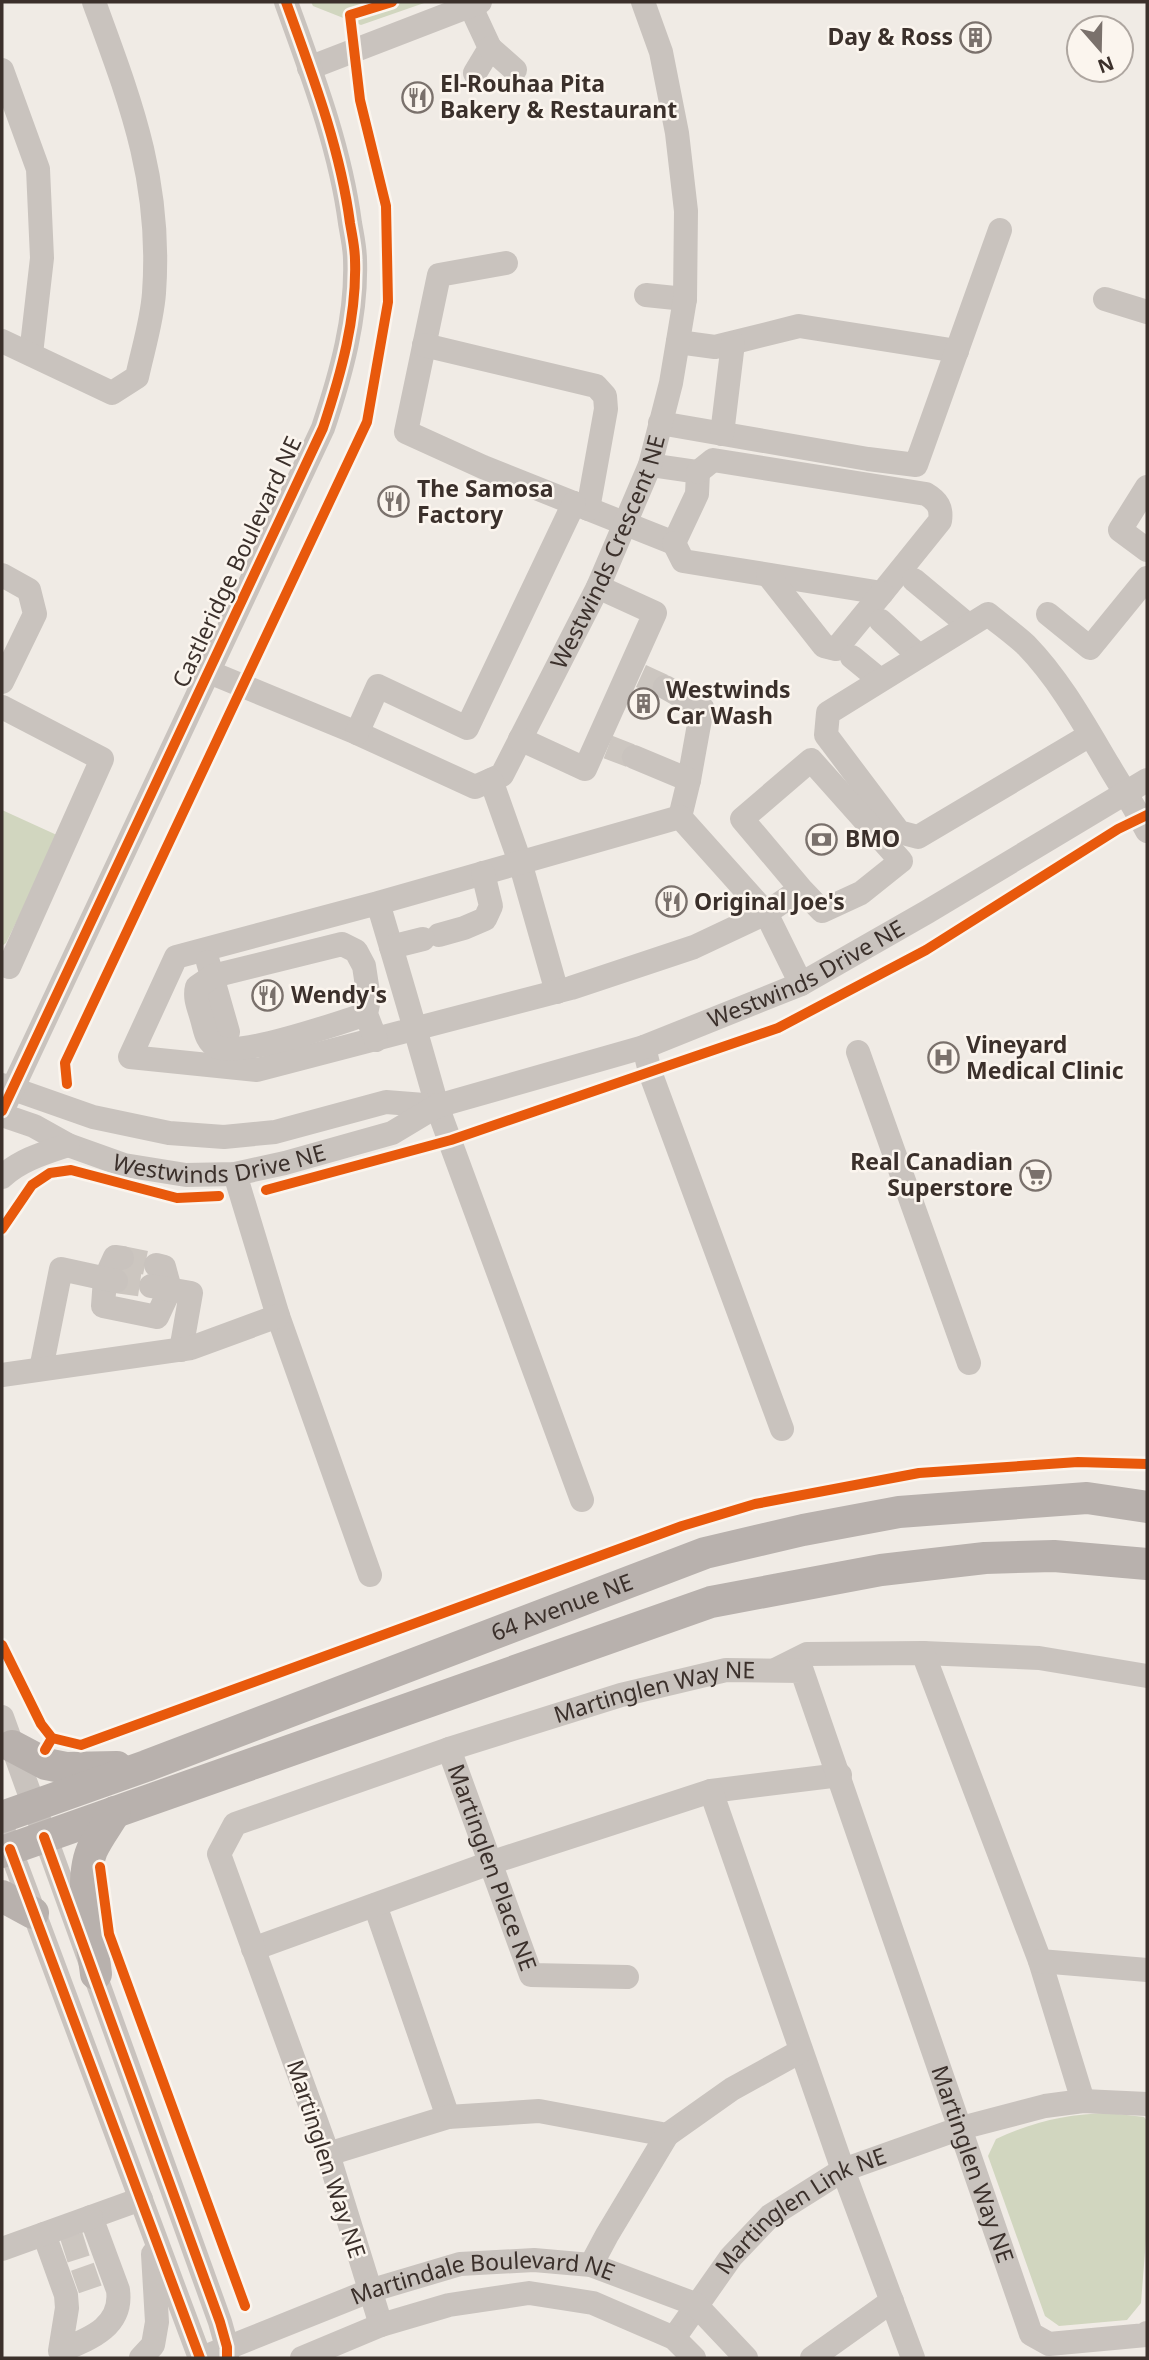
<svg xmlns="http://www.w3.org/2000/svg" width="1149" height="2360" font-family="'Noto Sans',sans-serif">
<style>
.green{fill:#d1d6bf}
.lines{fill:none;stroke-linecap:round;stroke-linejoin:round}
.minor-tunnel{stroke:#ccc6c0;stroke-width:24;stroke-dasharray:24 12;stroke-linecap:butt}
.minor{stroke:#c9c3be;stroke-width:24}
.major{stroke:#b8b1ad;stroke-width:32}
.cycleway-casing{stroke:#fbf5ee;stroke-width:15}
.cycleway{stroke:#e8590c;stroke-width:10}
.labels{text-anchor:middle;stroke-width:5;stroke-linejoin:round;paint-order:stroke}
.poi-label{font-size:23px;font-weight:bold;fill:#3b302b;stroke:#fbf5ee;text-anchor:start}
.street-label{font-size:23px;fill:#3b302b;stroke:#fbf5ee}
</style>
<rect width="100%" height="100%" fill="#f0ebe5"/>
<!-- green -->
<path class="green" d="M311 2H427L361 25 313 6Z
M2 810 59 836 6 943 2 946Z
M1109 2113 1144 2117 1147 2121V2227L1141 2303 1127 2320 1059 2326 1045 2316 988 2156 996 2139C1035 2121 1067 2114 1109 2113Z"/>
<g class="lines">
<!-- minor-tunnel -->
<path class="minor-tunnel" d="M641 676 665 687
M608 747 634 757
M122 1258 156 1265
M116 1281 151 1286
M64 2251 86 2244
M75 2282 98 2274"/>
<!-- minor -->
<g class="minor">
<path d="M470 5 490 48 475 73"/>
<path d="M490 48 515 70"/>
<path d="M309 68 480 2"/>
<path d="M2 70 38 169 42 258 31 354"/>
<path d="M506 263 439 275 406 432 483 467 674 543 697 494 698 472 650 465"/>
<path d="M646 295 685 299"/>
<path d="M1105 299 1147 312"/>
<path d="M2 341 112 393 137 377C143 349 152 321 154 293 162 182 131 103 94 2"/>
<path d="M678 342 715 347 799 326 957 351"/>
<path d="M424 345 596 386 605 396 606 409 588 509"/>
<path d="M660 423 868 459 916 465 1000 230"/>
<path d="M722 434 733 343"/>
<path d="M1147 487 1120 530 1147 550"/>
<path d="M674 543 683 561 882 593 940 521C942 508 938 501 926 494L713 460 698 472"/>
<path d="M2 575 29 590 35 614 2 682"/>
<path d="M768 575 824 646 836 649 882 593"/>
<path d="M914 580 968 625"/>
<path d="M1048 614 1090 648 1147 578"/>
<path d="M881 621 919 656"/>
<path d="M852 657 880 680"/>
<path id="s1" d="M209 672 357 733 475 787 502 775 598 587 650 465 671 383 685 299 686 211 677 133 661 52 643 2"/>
<path d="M665 687 702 708 689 780"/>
<path d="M2 707 102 759 9 967 2 964"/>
<path d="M357 733 378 686 467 728 574 503"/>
<path d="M1090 735 918 837 899 832 826 735 828 713 988 614C1000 624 1014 634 1026 645 1060 680 1084 724 1109 766 1122 788 1136 809 1147 831"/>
<path d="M520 739 585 769 655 613 598 587"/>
<path d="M634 757 689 780 680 817"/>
<path d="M491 780 520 862 557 992"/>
<path d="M801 889 742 819 811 760 901 861 861 893 822 911 801 889 766 913 801 984"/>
<path d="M378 903 680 817 766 913 694 947 571 988 257 1070 130 1057 176 957 378 903C398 970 418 1038 437 1106L582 1500"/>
<path d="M439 935 464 928 485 919 491 906 483 873"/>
<path d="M391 947 423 939"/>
<path d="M208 962 228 1032"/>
<path d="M366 1014C339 1023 241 1057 217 1047 206 1042 205 1029 202 1019 199 1008 194 998 197 987L213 976 342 944 356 951 364 966 369 999 366 1014 376 1040"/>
<path d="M644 1047 650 1072 782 1429"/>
<path d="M858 1052 969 1363"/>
<path d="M2 1085 93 1117 169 1133 224 1137 275 1132 386 1102 437 1106"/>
<path d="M2 1111 323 428C341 374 357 317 355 260 355 248 352 235 350 223 340 147 312 74 286 2"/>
<path id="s2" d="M2 1115 34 1126 68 1145 124 1165 186 1175 235 1174 285 1163 392 1133 437 1106 644 1047 801 984 927 912 1147 780"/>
<path d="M235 1174 278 1316 370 1575"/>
<path d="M2 1177C20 1160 44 1153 68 1145"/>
<path d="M122 1258 115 1257 105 1279 103 1306 157 1317 170 1289 164 1267 156 1265"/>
<path d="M151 1286 191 1293 181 1350"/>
<path d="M41 1369 61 1269 116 1281"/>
<path d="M2 1375 191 1348 278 1316"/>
<path d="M923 1653 1039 1658 1147 1676"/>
<path d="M777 1669 807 1654 923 1653 1040 1961 1083 2101"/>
<path d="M2 1717 220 2322 227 2347V2358"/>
<path id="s3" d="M449 1749 531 1975 627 1977"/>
<path d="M711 1791 840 1775"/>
<path d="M2 1827 200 2358"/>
<path d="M375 1905 448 2117"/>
<path d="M253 1949 490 1863 711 1791 843 2170 913 2358"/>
<path d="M1040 1961 1147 1970"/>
<path d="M328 2154 448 2117 539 2111 667 2135 732 2089 801 2051"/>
<path d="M44 2234 66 2295 67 2308 60 2351C89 2339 123 2327 118 2290L91 2217 141 2199"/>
<path d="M2 2249 91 2217"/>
<path d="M591 2265 607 2235 667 2135"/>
<path id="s4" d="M381 2325 328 2154 219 1854 235 1824 449 1749 621 1695 726 1670 802 1671 1031 2334 1049 2344 1146 2335 1147 2333"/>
<path id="s5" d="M674 2338 731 2257 770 2216 843 2170 961 2128 1045 2106 1083 2101 1147 2104"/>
<path d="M141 2358 153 2345 157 2322 153 2254"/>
<path id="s6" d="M202 2358 369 2291 460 2264 534 2260 591 2265 695 2304 746 2358"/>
<path d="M302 2358 381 2325 449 2305 529 2293 593 2303 674 2338 694 2358"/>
<path d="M812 2358 892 2301"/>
</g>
<!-- major -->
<g class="major">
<path d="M12 1746 46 1764 66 1768 117 1767"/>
<path id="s7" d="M2 1817 146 1766 705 1553 803 1530 899 1512 1087 1498 1147 1507"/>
<path d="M2 1852 711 1602 881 1570 985 1558 1054 1556 1147 1564"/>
<path d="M2 1896 33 1913"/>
<path d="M96 1974C92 1938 78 1883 92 1850 98 1837 108 1824 115 1812"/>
</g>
<defs>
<path id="cycleway" d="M67 1084 65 1063 367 422 388 302 386 206 360 100 350 15 392 2
M2 1111 323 428C341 374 357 317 355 260 355 248 352 235 350 223 340 147 312 74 286 2
M266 1190 451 1140 778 1028 926 950 1118 829 1147 815
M2 1229 32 1185 50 1173 71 1170 177 1198 219 1196
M2 1645 41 1724 52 1738 45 1750
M52 1738 81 1745 682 1526 755 1504 919 1473 1078 1462 1147 1464
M44 1837 220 2322 227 2347V2358
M10 1849 200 2358
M100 1867 109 1934 245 2306"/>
</defs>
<!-- cycleway casing -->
<use href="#cycleway" class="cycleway-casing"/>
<!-- cycleway -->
<use href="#cycleway" class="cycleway"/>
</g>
<!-- icons -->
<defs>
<symbol id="building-ring" viewBox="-11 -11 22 22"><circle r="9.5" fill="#fbf5ee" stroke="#7a716c" stroke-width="1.5"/><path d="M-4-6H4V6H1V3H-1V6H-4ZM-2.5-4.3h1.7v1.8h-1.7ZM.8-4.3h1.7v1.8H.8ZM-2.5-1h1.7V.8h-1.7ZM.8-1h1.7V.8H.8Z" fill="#7a716c"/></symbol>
<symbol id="restaurant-ring" viewBox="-11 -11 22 22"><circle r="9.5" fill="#fbf5ee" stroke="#7a716c" stroke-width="1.5"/><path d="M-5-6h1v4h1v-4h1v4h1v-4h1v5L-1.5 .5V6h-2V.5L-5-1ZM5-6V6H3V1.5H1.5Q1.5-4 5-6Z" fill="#7a716c"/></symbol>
<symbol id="bank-ring" viewBox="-11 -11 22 22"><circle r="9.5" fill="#fbf5ee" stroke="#7a716c" stroke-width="1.5"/><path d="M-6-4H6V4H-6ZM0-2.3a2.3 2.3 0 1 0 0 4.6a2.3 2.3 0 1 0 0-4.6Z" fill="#7a716c"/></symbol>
<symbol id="hospital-ring" viewBox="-11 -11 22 22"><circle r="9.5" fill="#fbf5ee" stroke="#7a716c" stroke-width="1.5"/><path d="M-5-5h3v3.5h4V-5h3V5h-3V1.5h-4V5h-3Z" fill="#7a716c"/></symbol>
<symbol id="supermarket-ring" viewBox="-11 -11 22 22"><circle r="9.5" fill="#fbf5ee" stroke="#7a716c" stroke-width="1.5"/><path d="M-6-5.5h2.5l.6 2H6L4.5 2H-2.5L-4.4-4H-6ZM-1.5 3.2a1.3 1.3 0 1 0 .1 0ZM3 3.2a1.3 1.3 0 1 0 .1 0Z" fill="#7a716c"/></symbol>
</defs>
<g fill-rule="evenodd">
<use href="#building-ring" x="958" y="20" width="35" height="35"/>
<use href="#restaurant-ring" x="400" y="80" width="35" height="35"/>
<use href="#restaurant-ring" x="376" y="484" width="35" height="35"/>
<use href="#building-ring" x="626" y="686" width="35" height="35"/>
<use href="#bank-ring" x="804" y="822" width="35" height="35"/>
<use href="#restaurant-ring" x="654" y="884" width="35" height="35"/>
<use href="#restaurant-ring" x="250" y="978" width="35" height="35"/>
<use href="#hospital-ring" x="926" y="1040" width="35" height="35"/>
<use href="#supermarket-ring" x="1018" y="1158" width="35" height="35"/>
</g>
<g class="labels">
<!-- poi labels -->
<g class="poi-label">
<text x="953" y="45" text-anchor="end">Day &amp; Ross</text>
<text x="440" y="92">El-Rouhaa Pita<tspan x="440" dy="26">Bakery &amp; Restaurant</tspan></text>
<text x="417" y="497">The Samosa<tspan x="417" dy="26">Factory</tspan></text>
<text x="666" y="698">Westwinds<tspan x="666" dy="26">Car Wash</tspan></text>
<text x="845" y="847">BMO</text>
<text x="694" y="910">Original Joe's</text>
<text x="291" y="1003">Wendy's</text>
<text x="966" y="1053">Vineyard<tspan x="966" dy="26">Medical Clinic</tspan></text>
<text x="1013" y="1170" text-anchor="end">Real Canadian<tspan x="1013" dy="26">Superstore</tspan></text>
</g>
<!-- street labels -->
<g class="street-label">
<text dy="8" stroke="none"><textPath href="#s1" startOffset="567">Westwinds Crescent NE</textPath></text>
<text transform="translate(237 562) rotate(-65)" y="8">Castleridge Boulevard NE</text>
<text dy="8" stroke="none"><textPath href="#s2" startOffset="852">Westwinds Drive NE</textPath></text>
<text dy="8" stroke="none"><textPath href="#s2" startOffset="229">Westwinds Drive NE</textPath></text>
<text dy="8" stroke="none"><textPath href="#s7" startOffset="598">64 Avenue NE</textPath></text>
<text dy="8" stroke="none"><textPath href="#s4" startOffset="973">Martinglen Way NE</textPath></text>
<text dy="8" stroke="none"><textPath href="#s3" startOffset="126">Martinglen Place NE</textPath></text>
<text transform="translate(326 2159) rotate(72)" y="8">Martinglen Way NE</text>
<text dy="8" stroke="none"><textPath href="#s4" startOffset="1645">Martinglen Way NE</textPath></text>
<text dy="8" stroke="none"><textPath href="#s5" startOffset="184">Martinglen Link NE</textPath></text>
<text dy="8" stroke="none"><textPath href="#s6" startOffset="296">Martindale Boulevard NE</textPath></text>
</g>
</g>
<!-- border -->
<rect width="1149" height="2360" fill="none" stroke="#3b302b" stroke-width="7"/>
<!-- north arrow -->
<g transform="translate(1100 49) rotate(160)"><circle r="33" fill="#fbf5ee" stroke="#aea6a0" stroke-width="2"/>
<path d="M0-5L12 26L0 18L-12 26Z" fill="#7a716c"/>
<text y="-10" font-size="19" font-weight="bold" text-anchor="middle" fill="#3b302b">N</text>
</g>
</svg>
